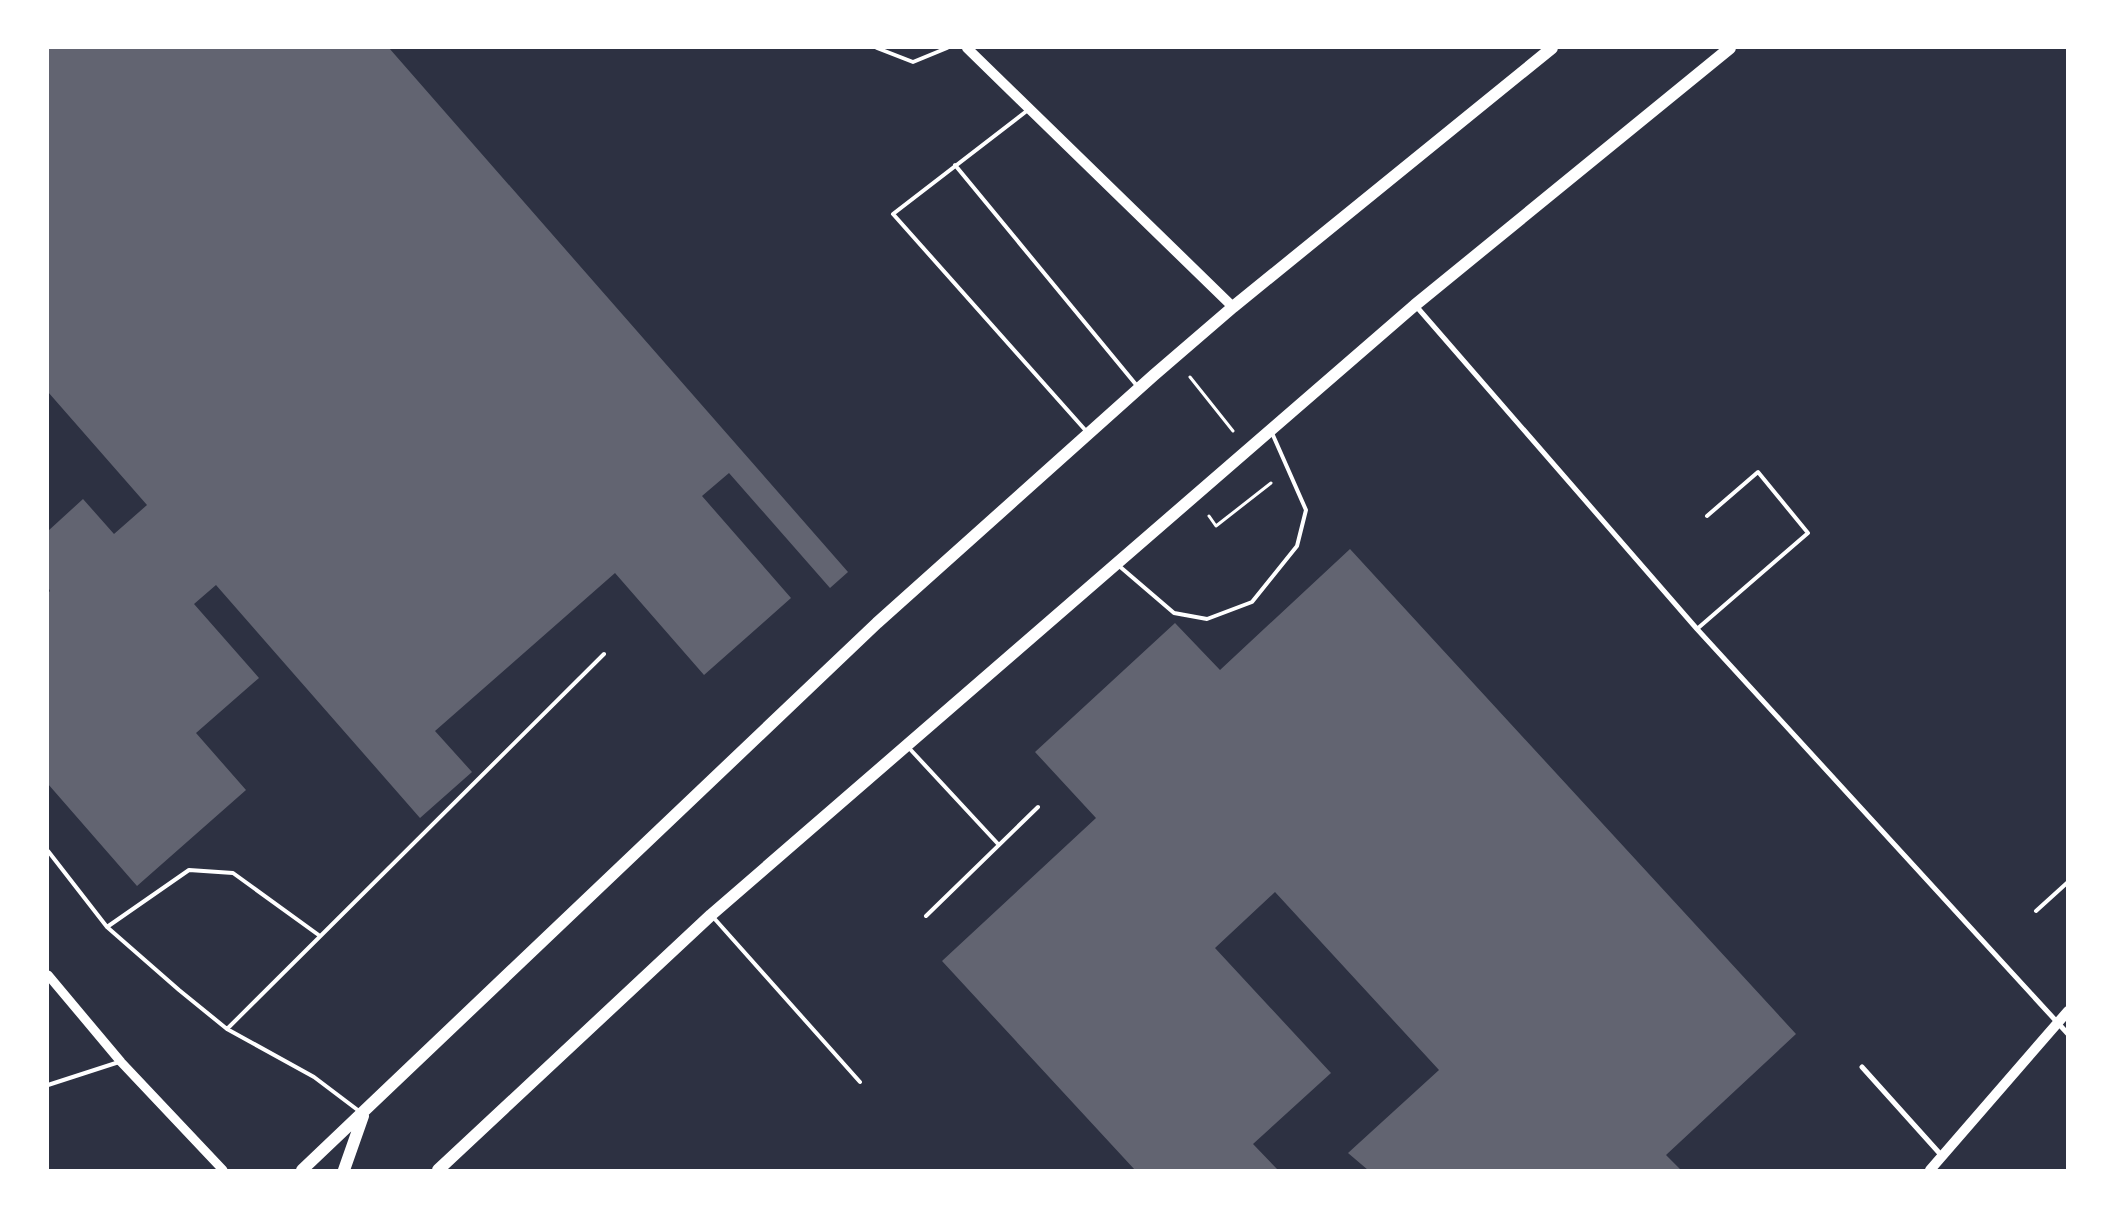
<svg xmlns="http://www.w3.org/2000/svg" width="2115" height="1218" font-family="Karla,sans-serif">
<style>
.building{fill:#626471}
.lines{fill:none;stroke-linecap:round;stroke-linejoin:round}
.path{stroke:#fff;stroke-width:3}
.service{stroke:#fff;stroke-width:4}
.minor{stroke:#fff;stroke-width:5}
.tertiary{stroke:#fff;stroke-width:9}
.secondary{stroke:#fff;stroke-width:10}
.primary{stroke:#fff;stroke-width:12}
</style>
<rect width="100%" height="100%" fill="#2d3142"/>
<!-- building -->
<path class="building" d="M48 48H389L848 572 830 588 729 473 702 496 791 598 704 675 615 573 435 731 472 772 420 818 216 585 194 604 259 678 196 733 246 790 137 886 48 784V593L50 591 48 587V531L83 499 114 534 147 505 48 392Z
M1350 549 1796 1034 1666 1155 1681 1170H1368L1348 1153 1439 1070 1275 892 1215 948 1331 1073 1253 1144 1278 1170H1135L942 961 1096 818 1035 752 1175 623 1220 670Z"/>
<g class="lines">
<!-- path -->
<path class="path" d="M1190 377 1233 431
M1209 516 1216 526 1271 483"/>
<!-- service -->
<path class="service" d="M877 48 913 62 947 48
M1028 110 893 214 1087 432
M955 165 1138 387
M1118 565 1174 613 1207 619 1252 602 1297 546 1306 510 1272 433
M1697 629 1808 533 1758 472 1707 516
M909 748 999 845
M48 851 107 927 179 990 227 1029 314 1077 359 1111
M2036 911 2068 882
M926 916 1038 807
M713 917 860 1082
M107 927 189 870 233 873 320 936
M227 1029 604 654
M48 1085 119 1062"/>
<!-- minor -->
<path class="minor" d="M1416 306 1697 629 2068 1034
M1862 1067 1942 1156"/>
<!-- tertiary -->
<path class="tertiary" d="M48 975 121 1062 223 1170"/>
<!-- secondary -->
<path class="secondary" d="M967 48 1233 307
M1930 1170 2068 1011"/>
<!-- primary -->
<path class="primary" d="M302 1170 877 623 1154 375 1233 307 1552 48
M344 1170 363 1116
M438 1170 711 915 1415 305 1730 48"/>
</g>
<!-- border -->
<rect width="2115" height="1218" fill="none" stroke="#ffffff" stroke-width="98"/>
</svg>
